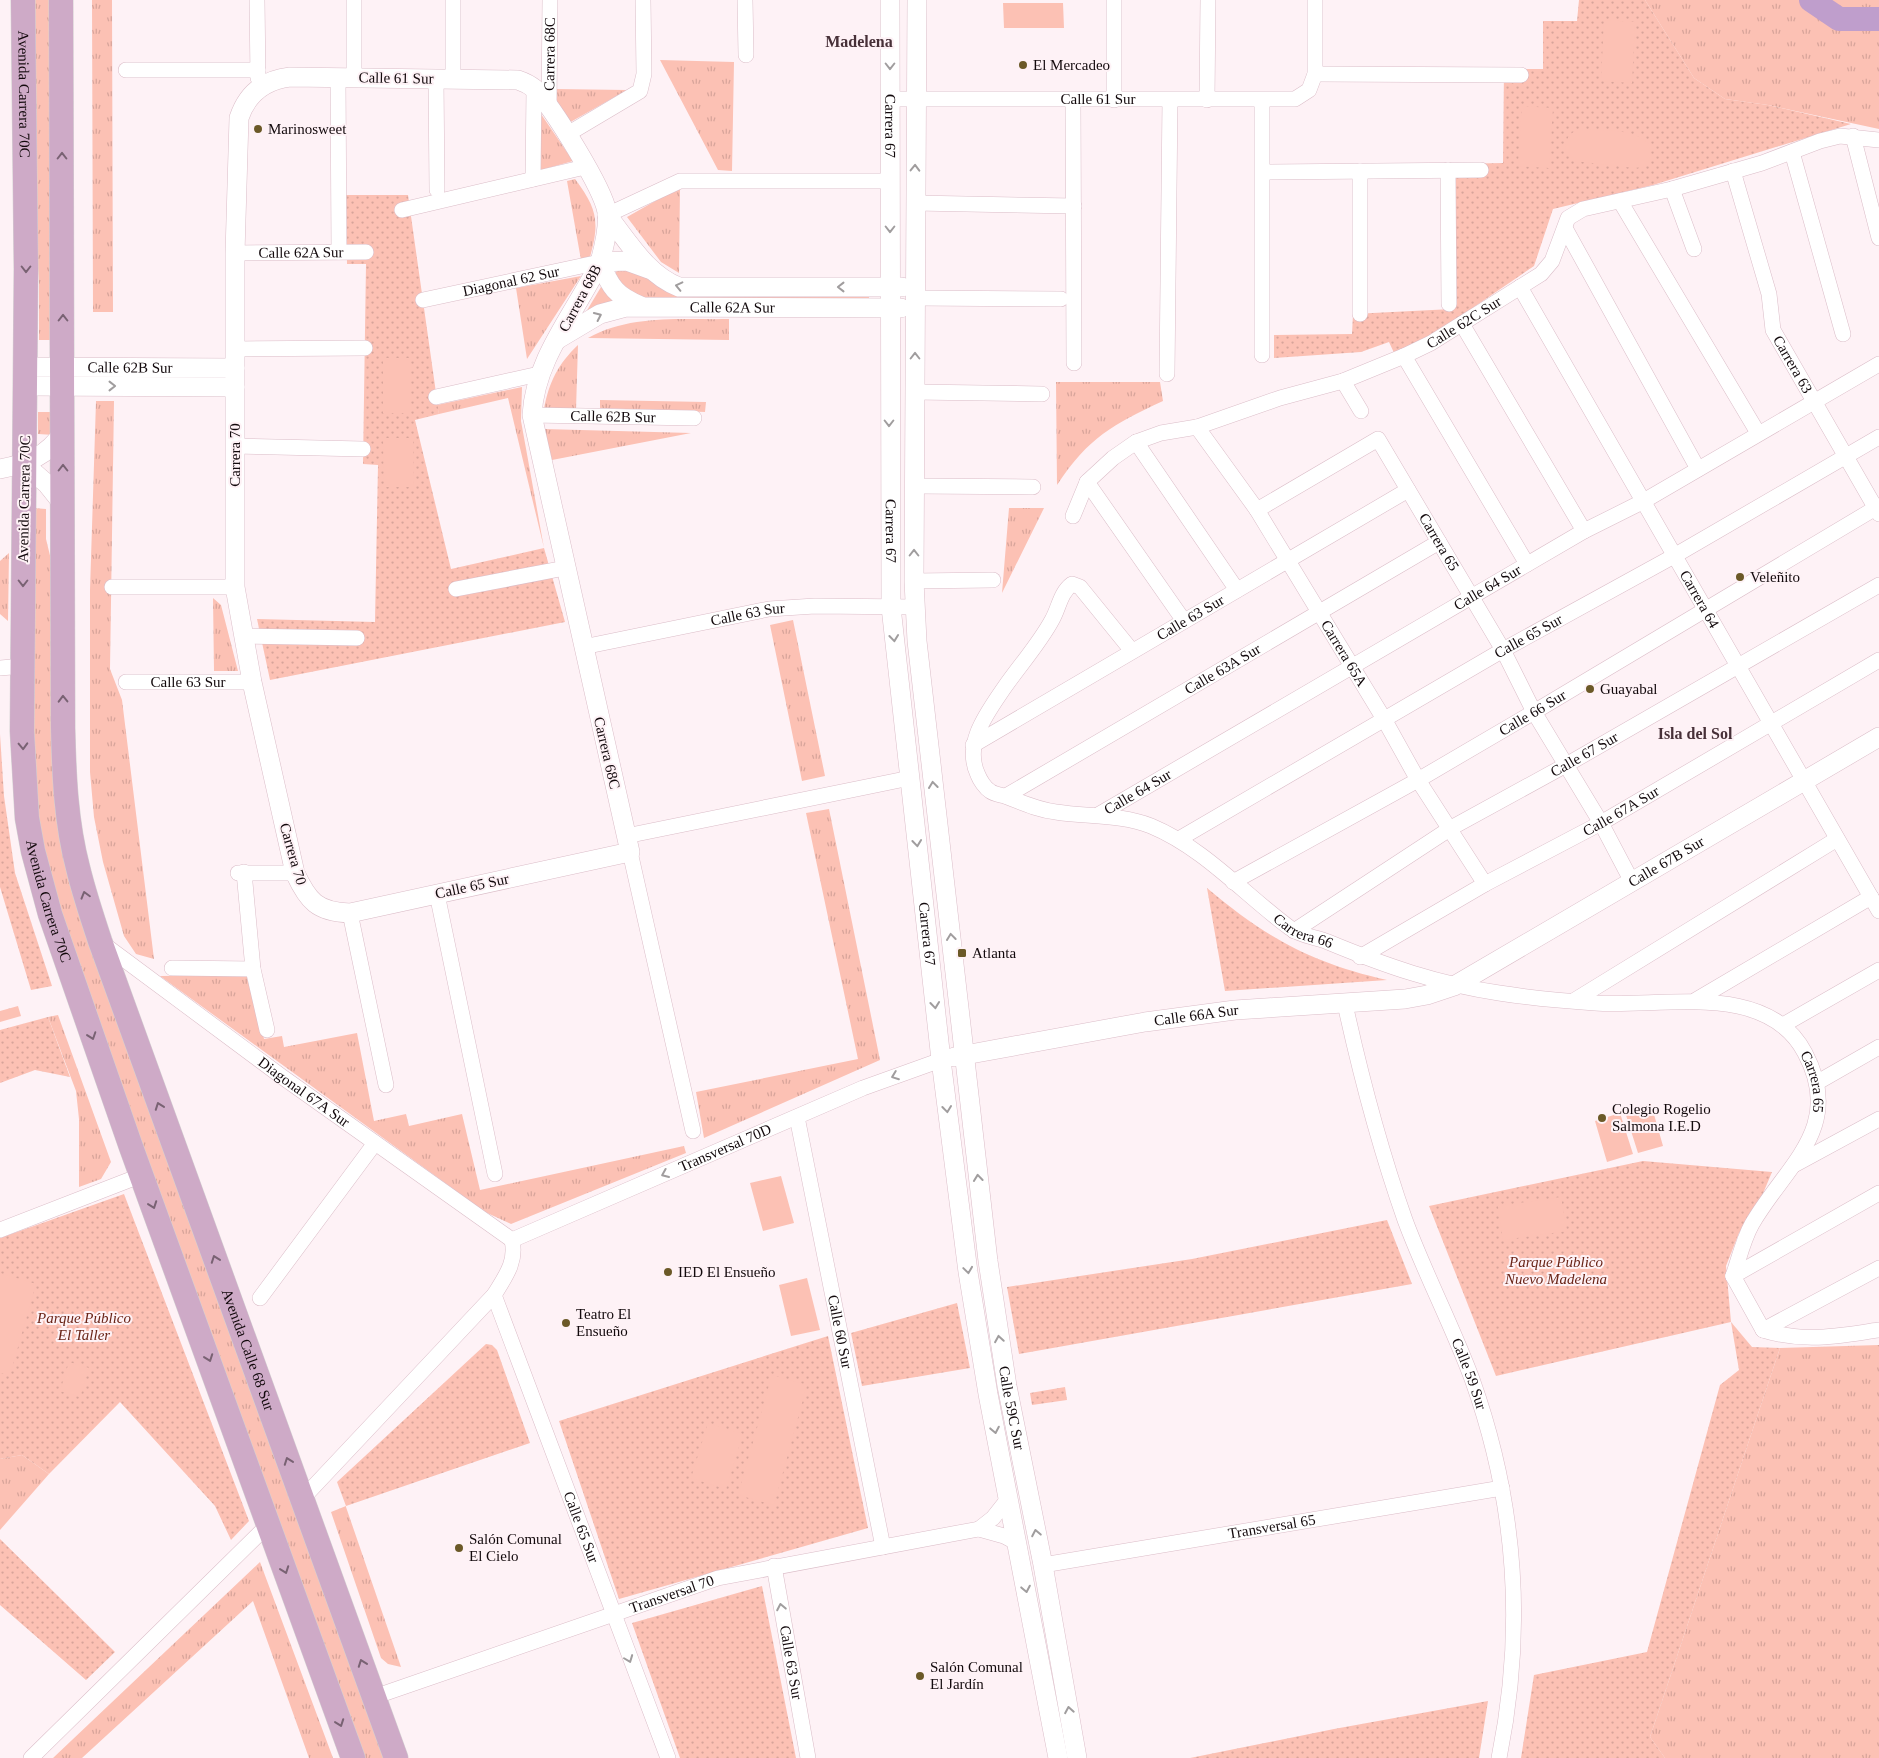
<svg xmlns="http://www.w3.org/2000/svg" width="1879" height="1758" font-family="'Times New Roman',serif">
<style>
.grass{fill:url(#grass-tufts)}
.park{fill:url(#park-dots)}
.pitch{fill:#fcc1b4}
.lines{fill:none;stroke-linecap:round;stroke-linejoin:round}
.river{stroke:#bf9ecc;stroke-width:24}
.minor-casing{stroke:#dbbdc8;stroke-width:16}
.tertiary-casing{stroke:#dbbdc8;stroke-width:20}
.primary-casing{stroke:#d4d3d3;stroke-width:25}
.minor{stroke:#fff;stroke-width:15}
.tertiary{stroke:#fff;stroke-width:19}
.primary{stroke:#ceaac7;stroke-width:24}
.oneway{stroke:#a09d9e}
.oneway2{stroke:#796273}
.poi-dot{fill:#6b5927;stroke:#fef2f6;stroke-width:2}
.labels{text-anchor:middle;stroke-width:4;stroke-linejoin:round;paint-order:stroke}
.street-label{font-size:15px;fill:#12090c;stroke:#fef2f6}
.poi-label{font-size:15px;fill:#12090c;stroke:#fef2f6;text-anchor:start}
.park-label{font-size:15px;font-style:italic;fill:#6a2417;stroke:#fef2f6}
.neighbourhood-label{font-size:16px;font-weight:bold;fill:#473038;stroke:#fef2f6}
</style>
<defs>
<pattern id="grass-tufts" width="24" height="20" patternUnits="userSpaceOnUse" patternTransform="scale(1.25)"><rect width="24" height="20" fill="#fcc1b4"/><path d="M3 7l-1-3M5 7V3M7 7l1-3M15 17l-1-3M17 17v-4M19 17l1-3" fill="none" stroke="#d7a49a"/></pattern>
<pattern id="park-dots" width="8" height="8" patternUnits="userSpaceOnUse" patternTransform="scale(1.25)"><rect width="8" height="8" fill="#fcc1b4"/><path d="M2 2h.1M6 6h.1" fill="none" stroke="#d7a49a" stroke-width="1.8" stroke-linecap="round"/></pattern>
</defs>
<rect width="100%" height="100%" fill="#fef2f6"/>
<!-- grass -->
<path class="grass" d="M33 0H55L54 340H39V283L36 238Z
M92 0H112L113 312H93Z
M1645 0H1879V129L1768 105 1725 99 1694 78Z
M660 60 734 62 732 171 718 170Z
M555 89 627 90 567 124 555 105Z
M541 114 573 161 541 170Z
M575 179C597 208 600 222 590 257L581 260 567 181Z
M680 187 679 273 661 262 627 217Z
M628 267 657 283 869 294V300H646L631 295 616 278V272L620 268Z
M581 276 527 359 516 288Z
M601 287 617 303 586 312Z
M729 319V340L588 338C631 314 682 320 729 319Z
M578 345 576 410 544 409C549 382 558 364 578 345Z
M1056 382H1160L1163 401C1112 425 1089 437 1057 485Z
M522 387 521 421 544 548 508 398 439 414 437 405Z
M600 400 706 402 705 412 600 408Z
M96 401H114L110 669 122 700 154 959 136 954 124 936 103 862 94 817 90 772V590Z
M38 412H54V435L38 434Z
M544 429 691 433 552 460Z
M33 508 46 509V539L53 568 55 779 385 1758H362L87 998 42 852 32 750Z
M1009 508H1044L1002 593Z
M9 553 8 621 0 614V561Z
M213 598 221 605 238 671H214Z
M793 620 825 776 802 781 770 625Z
M829 809 880 1060 704 1138 696 1092 858 1059 806 813Z
M252 975 264 1039 282 1036 284 1047 357 1033 374 1121 406 1114 409 1126 462 1114 480 1190 684 1146 686 1153 511 1224 485 1212 160 976Z
M18 1006 21 1016 0 1022V1011Z
M58 1015 111 1162 101 1179 79 1187V1119L76 1091 48 1017Z
M1879 1345V1758H1665L1650 1737 1780 1348Z
M22 1455 49 1474 0 1530V1459Z
M346 1506V1507L401 1667 388 1664 381 1658 331 1512Z
M260 1562 333 1758H309L253 1601 82 1758H53Z"/>
<!-- park -->
<path class="park" d="M1579 0H1645L1694 78 1725 99 1768 105 1851 124 1653 185 1553 209 1534 266 1452 322 1395 355 1389 342 1361 352 1274 358V335L1352 334 1353 314 1452 309V164L1503 163 1504 69H1543V21H1577Z
M346 195H408L439 414 415 420 451 569 544 548 565 622 270 680 257 619 375 622 378 465 363 464 366 264H347Z
M0 734 4 796 15 873 52 986 31 990 0 887Z
M1207 888C1265 937 1311 963 1387 980L1225 991Z
M48 1017 70 1077 35 1070 0 1083V1030Z
M1643 1161 1772 1172 1759 1203 1739 1233 1726 1266 1731 1322 1752 1347 1780 1348 1650 1737 1665 1758H1521L1534 1675 1647 1652 1720 1385 1739 1370 1731 1322 1496 1376 1429 1206Z
M124 1194 249 1521 231 1540 215 1506 120 1402 49 1474 22 1455 0 1459V1238Z
M1387 1220 1412 1284 1019 1354 1007 1287 1192 1259Z
M957 1303 970 1368 862 1386 851 1333Z
M828 1336 868 1528 619 1599 559 1421Z
M486 1344 492 1345 497 1350 530 1443 346 1506 337 1482Z
M1065 1387 1067 1400 1032 1405 1030 1393Z
M0 1539 115 1652 86 1680 0 1605Z
M762 1586 796 1758H680L632 1623Z
M1488 1701 1479 1758H1190L1334 1729Z"/>
<!-- pitch -->
<path class="pitch" d="M1003 3H1063L1064 28H1004Z
M1604 20 1635 22 1632 83 1601 81Z
M1522 106 1553 108 1549 168 1518 166Z
M1584 129C1605 131 1634 128 1649 144V159L1643 167 1634 168 1575 161 1565 151C1566 138 1569 131 1584 129Z
M383 358H410V413H383Z
M383 438H413L414 487H384Z
M1651 1104 1663 1146 1638 1153 1625 1112Z
M1620 1113 1633 1154 1607 1162 1595 1121Z
M781 1176 794 1223 763 1231 750 1183Z
M1561 1197 1567 1231 1503 1240 1498 1206Z
M0 1273 36 1284 10 1375 0 1373Z
M807 1278 820 1330 791 1336 779 1285Z
M69 1362 89 1368 80 1397 60 1391Z
M772 1375 807 1385 774 1505 738 1495Z
M708 1423 743 1434 726 1489 691 1478Z"/>
<g class="lines">
<!-- river -->
<path class="river" d="M1811 0 1839 19H1879"/>
<defs>
<g id="minor">
<path d="M257 0 258 78"/>
<path d="M453 0V79"/>
<path d="M745 0 746 55"/>
<path d="M1114 0V100"/>
<path d="M126 70H258"/>
<path d="M1315 74 1521 75"/>
<path d="M338 77 339 252"/>
<path d="M354 78V0"/>
<path d="M436 79 437 190"/>
<path id="s1" d="M890 99H1295L1309 90 1315 74V0"/>
<path d="M1073 100 1074 363"/>
<path d="M1207 100 1208 0"/>
<path id="s2" d="M549 108 550 0"/>
<path d="M566 135 640 91 644 74 643 0"/>
<path d="M1853 136 1879 238"/>
<path d="M1792 152 1843 334"/>
<path d="M1448 170 1449 304"/>
<path d="M1360 171V314"/>
<path id="s3" d="M1733 171 1769 294 1773 330 1879 514"/>
<path d="M1263 172 1481 170"/>
<path d="M533 179 534 89"/>
<path d="M1672 189 1694 249"/>
<path d="M1620 201 1758 433"/>
<path d="M915 203 1074 206"/>
<path d="M402 210 585 167"/>
<path d="M607 215 680 181H890"/>
<path d="M1565 228 1698 469"/>
<path id="s4" d="M235 253 366 252"/>
<path id="s5" d="M1520 287 1879 911"/>
<path d="M915 298 1061 299"/>
<path id="s6" d="M423 300 600 262"/>
<path d="M1462 324 1584 531"/>
<path d="M235 349 365 348"/>
<path d="M1262 355V101"/>
<path d="M1404 356 1527 564"/>
<path d="M1167 374 1170 100"/>
<path d="M1343 381 1361 411"/>
<path d="M915 392 1042 394"/>
<path d="M436 397 539 374"/>
<path id="s7" d="M532 415 694 418"/>
<path id="s8" d="M1197 427 1257 510 1384 719 1418 780 1485 884"/>
<path d="M1136 442 1237 590"/>
<path d="M235 446 363 449"/>
<path d="M1087 482 1184 621"/>
<path d="M915 486 1033 487"/>
<path id="s9" d="M1257 510 1378 439 1503 650 1534 712 1601 823 1631 880"/>
<path id="s10" d="M1073 516 1087 482 1113 458 1136 442 1161 433 1197 427 1280 398 1343 381 1404 356 1431 343 1541 274 1552 261 1568 218 1583 209 1672 189 1762 163 1820 141 1840 136 1879 140"/>
<path d="M914 581 993 580"/>
<path d="M112 587H235"/>
<path d="M456 589 565 568"/>
<path d="M243 636 357 638"/>
<path id="s11" d="M583 647 769 609 815 606 914 607"/>
<path id="s12" d="M1132 651 1080 587 1072 584C1060 593 1059 608 1052 620 1039 644 1020 665 1004 688 987 713 963 744 978 775 980 780 985 788 990 791 995 795 1004 795 1010 798 1025 804 1039 810 1056 812 1087 817 1121 814 1151 826 1204 848 1244 894 1290 928 1300 936 1316 937 1328 942 1386 966 1438 984 1499 993 1531 998 1564 1001 1595 1003 1661 1008 1767 980 1805 1053 1845 1128 1786 1165 1752 1224 1743 1240 1739 1259 1733 1276"/>
<path d="M0 668 23 666"/>
<path id="s13" d="M126 682H252"/>
<path id="s14" d="M973 745 1408 490"/>
<path id="s15" d="M1006 796 1439 542"/>
<path id="s16" d="M1098 815 1584 531 1642 502 1879 364"/>
<path d="M626 836 910 778"/>
<path id="s17" d="M1179 839 1503 650 1674 556 1879 437"/>
<path d="M630 852 693 1131"/>
<path d="M244 872 253 969 267 1030"/>
<path d="M238 873H295"/>
<path id="s18" d="M1233 882 1418 780 1534 712 1879 506"/>
<path d="M437 894 495 1174"/>
<path d="M350 913 386 1085"/>
<path id="s19" d="M1294 931 1451 828 1566 765 1879 585"/>
<path id="s20" d="M102 943 281 1076 512 1240"/>
<path id="s21" d="M1360 957 1485 884 1601 823 1879 660"/>
<path d="M172 968 253 969"/>
<path d="M1575 1000 1837 839"/>
<path d="M1696 1000 1871 897"/>
<path id="s22" d="M1345 1004C1361 1077 1380 1149 1405 1220 1425 1274 1452 1325 1472 1379 1516 1502 1525 1630 1499 1758"/>
<path d="M1783 1025 1879 970"/>
<path d="M1818 1082 1879 1047"/>
<path id="s23" d="M797 1117 883 1547"/>
<path d="M1796 1164 1879 1119"/>
<path d="M0 1230 142 1175"/>
<path id="s24" d="M512 1240 863 1088 941 1060"/>
<path d="M1733 1276 1763 1330C1805 1343 1836 1336 1879 1330"/>
<path d="M1733 1276 1879 1193"/>
<path id="s25" d="M494 1295 668 1758"/>
<path d="M260 1298 375 1143"/>
<path d="M1763 1330 1879 1268"/>
<path d="M302 1499 494 1295C505 1277 517 1262 512 1240"/>
<path d="M979 1529 993 1518 1008 1499"/>
<path id="s26" d="M1043 1565 1502 1488"/>
<path id="s27" d="M774 1566 808 1758"/>
<path id="s28" d="M374 1697 718 1578 979 1529 1004 1536 1017 1543"/>
<path d="M31 1758 269 1524"/>
</g>
<g id="tertiary">
<path id="s29" d="M890 0 891 607 941 1060 968 1272 988 1394 1058 1758"/>
<path id="s30" d="M917 0 914 581 917 641 988 1261 1007 1386 1043 1565 1077 1758"/>
<path d="M290 77 518 80C524 82 530 85 535 89 553 108 603 188 607 212 609 228 604 247 600 262 576 312 535 358 532 415L630 852 350 913C317 912 308 901 295 873L252 682 235 587V253L239 118C247 94 264 80 290 77Z"/>
<path d="M607 215C628 241 647 275 679 287H902"/>
<path d="M600 262C610 287 616 296 641 306"/>
<path d="M600 262 627 261 649 269"/>
<path id="s31" d="M558 339 600 314 626 307 901 308"/>
<path id="s32" d="M25 367 235 368"/>
<path d="M25 386 235 387"/>
<path d="M24 464 47 484 63 504"/>
<path d="M0 469C26 464 48 456 63 432"/>
<path id="s33" d="M954 1057 1145 1022 1235 1010 1405 999 1427 995 1454 986 1879 737"/>
</g>
<g id="primary">
<path id="s34" d="M23 0 26 269 22 731 27 818 33 851 50 914 131 1147 353 1758"/>
<path id="s35" d="M61 0 63 728C64 775 66 823 78 868 84 893 92 917 100 941L396 1758"/>
</g>
</defs>
<!-- minor casing -->
<use href="#minor" class="minor-casing"/>
<!-- tertiary casing -->
<use href="#tertiary" class="tertiary-casing"/>
<!-- primary casing -->
<use href="#primary" class="primary-casing"/>
<!-- minor -->
<use href="#minor" class="minor"/>
<!-- tertiary -->
<use href="#tertiary" class="tertiary"/>
<!-- primary -->
<use href="#primary" class="primary"/>
</g>
<!-- one-way arrows -->
<defs><path id="oneway-chevron" d="M-2-3.5L2.5 0L-2 3.5" fill="none" stroke-width="1.6" stroke-linecap="round" stroke-linejoin="round" transform="scale(1.25)"/></defs>
<g class="oneway">
<use href="#oneway-chevron" transform="translate(890 66) rotate(90)"/>
<use href="#oneway-chevron" transform="translate(915 168) rotate(-89)"/>
<use href="#oneway-chevron" transform="translate(890 229) rotate(90)"/>
<use href="#oneway-chevron" transform="translate(679 286) rotate(-167)"/>
<use href="#oneway-chevron" transform="translate(841 287) rotate(180)"/>
<use href="#oneway-chevron" transform="translate(598 316) rotate(-25)"/>
<use href="#oneway-chevron" transform="translate(915 356) rotate(-90)"/>
<use href="#oneway-chevron" transform="translate(112 386)"/>
<use href="#oneway-chevron" transform="translate(889 423) rotate(90)"/>
<use href="#oneway-chevron" transform="translate(914 553) rotate(-90)"/>
<use href="#oneway-chevron" transform="translate(894 638) rotate(84)"/>
<use href="#oneway-chevron" transform="translate(933 785) rotate(-97)"/>
<use href="#oneway-chevron" transform="translate(917 843) rotate(84)"/>
<use href="#oneway-chevron" transform="translate(951 937) rotate(-97)"/>
<use href="#oneway-chevron" transform="translate(935 1005) rotate(84)"/>
<use href="#oneway-chevron" transform="translate(895 1076) rotate(159)"/>
<use href="#oneway-chevron" transform="translate(947 1109) rotate(83)"/>
<use href="#oneway-chevron" transform="translate(665 1174) rotate(157)"/>
<use href="#oneway-chevron" transform="translate(978 1178) rotate(-96)"/>
<use href="#oneway-chevron" transform="translate(968 1270) rotate(82)"/>
<use href="#oneway-chevron" transform="translate(999 1339) rotate(-99)"/>
<use href="#oneway-chevron" transform="translate(995 1430) rotate(79)"/>
<use href="#oneway-chevron" transform="translate(1036 1533) rotate(-101)"/>
<use href="#oneway-chevron" transform="translate(1026 1589) rotate(79)"/>
<use href="#oneway-chevron" transform="translate(781 1607) rotate(-101)"/>
<use href="#oneway-chevron" transform="translate(629 1659) rotate(69)"/>
<use href="#oneway-chevron" transform="translate(1069 1710) rotate(-100)"/>
</g>
<g class="oneway2">
<use href="#oneway-chevron" transform="translate(62 156) rotate(-90)"/>
<use href="#oneway-chevron" transform="translate(26 269) rotate(90)"/>
<use href="#oneway-chevron" transform="translate(63 318) rotate(-90)"/>
<use href="#oneway-chevron" transform="translate(63 468) rotate(-90)"/>
<use href="#oneway-chevron" transform="translate(23 583) rotate(90)"/>
<use href="#oneway-chevron" transform="translate(63 699) rotate(-91)"/>
<use href="#oneway-chevron" transform="translate(23 746) rotate(88)"/>
<use href="#oneway-chevron" transform="translate(85 895) rotate(-106)"/>
<use href="#oneway-chevron" transform="translate(92 1036) rotate(71)"/>
<use href="#oneway-chevron" transform="translate(159 1106) rotate(-110)"/>
<use href="#oneway-chevron" transform="translate(153 1205) rotate(70)"/>
<use href="#oneway-chevron" transform="translate(215 1259) rotate(-110)"/>
<use href="#oneway-chevron" transform="translate(209 1358) rotate(70)"/>
<use href="#oneway-chevron" transform="translate(288 1461) rotate(-110)"/>
<use href="#oneway-chevron" transform="translate(285 1570) rotate(70)"/>
<use href="#oneway-chevron" transform="translate(362 1663) rotate(-110)"/>
<use href="#oneway-chevron" transform="translate(340 1723) rotate(70)"/>
</g>
<!-- markers -->
<g class="poi-dot">
<circle cx="1023" cy="65" r="5"/>
<circle cx="258" cy="129" r="5"/>
<circle cx="1740" cy="577" r="5"/>
<circle cx="1590" cy="689" r="5"/>
<rect x="957" y="948" width="10" height="10" rx="2.5"/>
<circle cx="1602" cy="1118" r="5"/>
<circle cx="668" cy="1272" r="5"/>
<circle cx="566" cy="1323" r="5"/>
<circle cx="459" cy="1548" r="5"/>
<circle cx="920" cy="1676" r="5"/>
</g>
<g class="labels">
<!-- street labels -->
<g class="street-label">
<text dy="5" stroke="none"><textPath href="#s2" startOffset="54">Carrera 68C</textPath></text>
<text transform="translate(396 78) rotate(1)" y="5">Calle 61 Sur</text>
<text dy="5" stroke="none"><textPath href="#s34" startOffset="94">Avenida Carrera 70C</textPath></text>
<text dy="5" stroke="none"><textPath href="#s1" startOffset="208">Calle 61 Sur</textPath></text>
<text dy="5" stroke="none"><textPath href="#s29" startOffset="126">Carrera 67</textPath></text>
<text dy="5" stroke="none"><textPath href="#s4" startOffset="66">Calle 62A Sur</textPath></text>
<text dy="5" stroke="none"><textPath href="#s6" startOffset="90">Diagonal 62 Sur</textPath></text>
<text transform="translate(580 298) rotate(-62)" y="5">Carrera 68B</text>
<text dy="5" stroke="none"><textPath href="#s31" startOffset="182">Calle 62A Sur</textPath></text>
<text dy="5" stroke="none"><textPath href="#s10" startOffset="451">Calle 62C Sur</textPath></text>
<text dy="5" stroke="none"><textPath href="#s3" startOffset="204">Carrera 63</textPath></text>
<text dy="5" stroke="none"><textPath href="#s32" startOffset="105">Calle 62B Sur</textPath></text>
<text dy="5" stroke="none"><textPath href="#s7" startOffset="81">Calle 62B Sur</textPath></text>
<text transform="translate(235 455) rotate(-90)" y="5">Carrera 70</text>
<text transform="translate(24 499) rotate(-89)" y="5">Avenida Carrera 70C</text>
<text dy="5" stroke="none"><textPath href="#s29" startOffset="531">Carrera 67</textPath></text>
<text dy="5" stroke="none"><textPath href="#s9" startOffset="260">Carrera 65</textPath></text>
<text dy="5" stroke="none"><textPath href="#s16" startOffset="451">Calle 64 Sur</textPath></text>
<text dy="5" stroke="none"><textPath href="#s5" startOffset="360">Carrera 64</textPath></text>
<text dy="5" stroke="none"><textPath href="#s11" startOffset="168">Calle 63 Sur</textPath></text>
<text dy="5" stroke="none"><textPath href="#s14" startOffset="252">Calle 63 Sur</textPath></text>
<text dy="5" stroke="none"><textPath href="#s17" startOffset="404">Calle 65 Sur</textPath></text>
<text dy="5" stroke="none"><textPath href="#s8" startOffset="270">Carrera 65A</textPath></text>
<text dy="5" stroke="none"><textPath href="#s15" startOffset="251">Calle 63A Sur</textPath></text>
<text dy="5" stroke="none"><textPath href="#s13" startOffset="62">Calle 63 Sur</textPath></text>
<text dy="5" stroke="none"><textPath href="#s18" startOffset="344">Calle 66 Sur</textPath></text>
<text transform="translate(607 753) rotate(77)" y="5">Carrera 68C</text>
<text dy="5" stroke="none"><textPath href="#s19" startOffset="340">Calle 67 Sur</textPath></text>
<text dy="5" stroke="none"><textPath href="#s16" startOffset="46">Calle 64 Sur</textPath></text>
<text dy="5" stroke="none"><textPath href="#s21" startOffset="299">Calle 67A Sur</textPath></text>
<text transform="translate(293 854) rotate(74)" y="5">Carrera 70</text>
<text dy="5" stroke="none"><textPath href="#s33" startOffset="752">Calle 67B Sur</textPath></text>
<text transform="translate(472 886) rotate(-12)" y="5">Calle 65 Sur</text>
<text dy="5" stroke="none"><textPath href="#s34" startOffset="904">Avenida Carrera 70C</textPath></text>
<text dy="5" stroke="none"><textPath href="#s12" startOffset="684">Carrera 66</textPath></text>
<text dy="5" stroke="none"><textPath href="#s29" startOffset="936">Carrera 67</textPath></text>
<text dy="5" stroke="none"><textPath href="#s33" startOffset="246">Calle 66A Sur</textPath></text>
<text dy="5" stroke="none"><textPath href="#s12" startOffset="1245">Carrera 65</textPath></text>
<text dy="5" stroke="none"><textPath href="#s20" startOffset="251">Diagonal 67A Sur</textPath></text>
<text dy="5" stroke="none"><textPath href="#s24" startOffset="232">Transversal 70D</textPath></text>
<text dy="5" stroke="none"><textPath href="#s23" startOffset="219">Calle 60 Sur</textPath></text>
<text dy="5" stroke="none"><textPath href="#s35" startOffset="1380">Avenida Calle 68 Sur</textPath></text>
<text dy="5" stroke="none"><textPath href="#s22" startOffset="391">Calle 59 Sur</textPath></text>
<text dy="5" stroke="none"><textPath href="#s30" startOffset="1414">Calle 59C Sur</textPath></text>
<text dy="5" stroke="none"><textPath href="#s25" startOffset="248">Calle 65 Sur</textPath></text>
<text dy="5" stroke="none"><textPath href="#s26" startOffset="232">Transversal 65</textPath></text>
<text dy="5" stroke="none"><textPath href="#s28" startOffset="315">Transversal 70</textPath></text>
<text dy="5" stroke="none"><textPath href="#s27" startOffset="98">Calle 63 Sur</textPath></text>
</g>
<!-- poi labels -->
<g class="poi-label">
<text x="1033" y="70">El Mercadeo</text>
<text x="268" y="134">Marinosweet</text>
<text x="1750" y="582">Veleñito</text>
<text x="1600" y="694">Guayabal</text>
<text x="972" y="958">Atlanta</text>
<text x="1612" y="1114">Colegio Rogelio<tspan x="1612" dy="17">Salmona I.E.D</tspan></text>
<text x="678" y="1277">IED El Ensueño</text>
<text x="576" y="1319">Teatro El<tspan x="576" dy="17">Ensueño</tspan></text>
<text x="469" y="1544">Salón Comunal<tspan x="469" dy="17">El Cielo</tspan></text>
<text x="930" y="1672">Salón Comunal<tspan x="930" dy="17">El Jardín</tspan></text>
</g>
<!-- park labels -->
<g class="park-label">
<text x="1556" y="1267">Parque Público<tspan x="1556" dy="17">Nuevo Madelena</tspan></text>
<text x="84" y="1323">Parque Público<tspan x="84" dy="17">El Taller</tspan></text>
</g>
<!-- neighbourhood labels -->
<g class="neighbourhood-label">
<text x="859" y="47">Madelena</text>
<text x="1695" y="739">Isla del Sol</text>
</g>
</g>
</svg>
